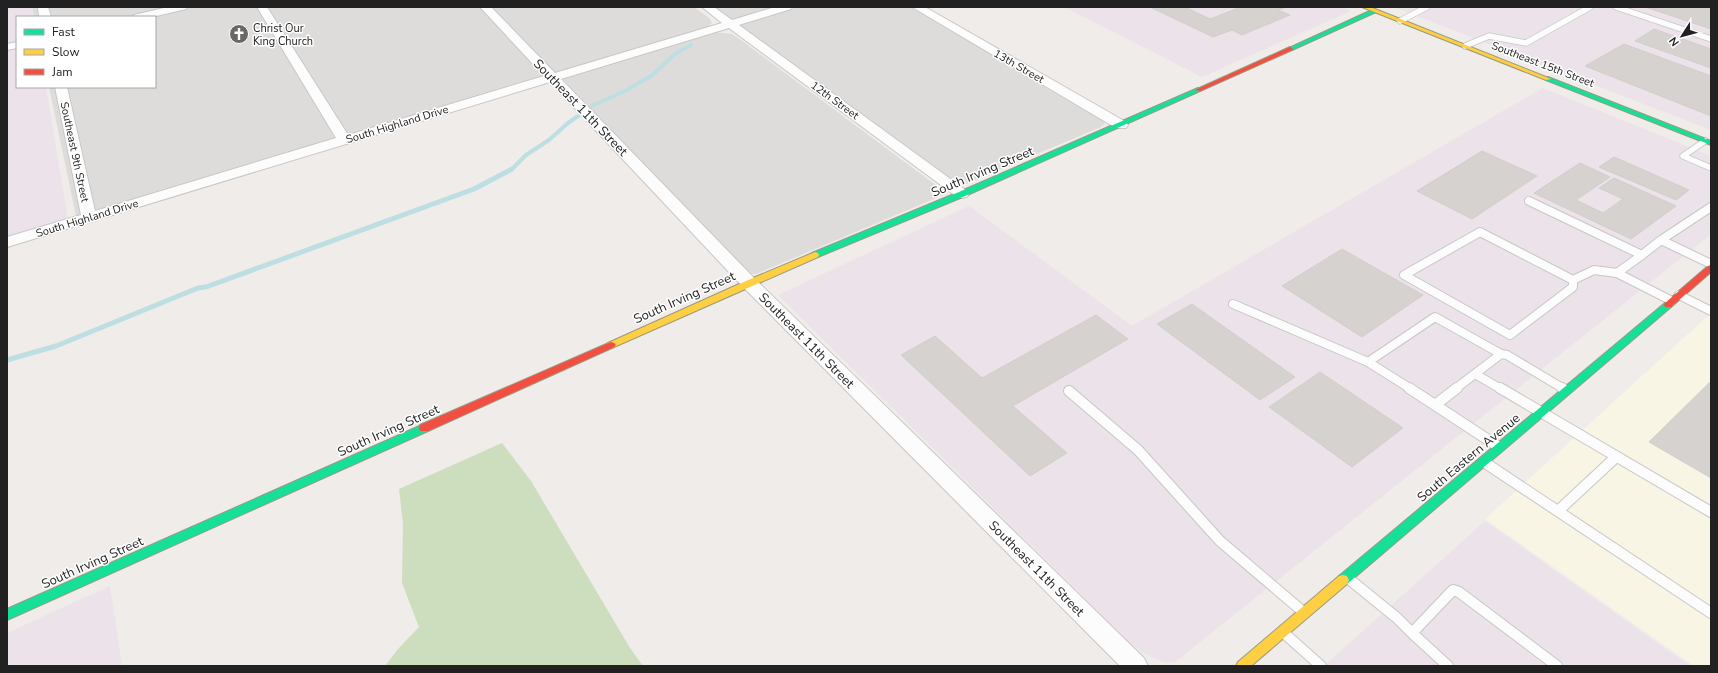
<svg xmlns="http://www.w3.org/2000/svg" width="1718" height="673" font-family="'Nunito Sans',sans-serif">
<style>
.residential{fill:#dedcdb}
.industrial{fill:#ece2e9}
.education{fill:#f8f5e5}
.forest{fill:#ccdebe}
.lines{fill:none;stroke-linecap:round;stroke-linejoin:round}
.stream-far1{stroke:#bddee3;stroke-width:4}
.stream{stroke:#bddee3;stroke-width:5}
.building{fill:#d6d2d0;stroke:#d2cecb}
.lane-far2-casing{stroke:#c8c7c5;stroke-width:7}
.lane-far1-casing{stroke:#c8c7c5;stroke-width:10}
.lane-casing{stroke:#c8c7c5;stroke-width:12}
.street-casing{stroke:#c8c7c5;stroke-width:2}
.fast-casing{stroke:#9a9a80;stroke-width:2}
.slow-casing{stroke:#9a9a80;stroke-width:2}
.jam-casing{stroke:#9a9a80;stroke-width:2}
.lane-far2{stroke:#fdfcfc;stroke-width:5.5}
.lane-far1{stroke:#fdfcfc;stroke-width:8}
.lane{stroke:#fdfcfc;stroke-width:10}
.street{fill:#fdfcfc;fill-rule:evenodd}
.fast{fill:#16e098;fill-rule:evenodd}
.slow{fill:#ffcf43;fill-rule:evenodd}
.jam{fill:#f24e42;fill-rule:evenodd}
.labels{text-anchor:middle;stroke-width:3;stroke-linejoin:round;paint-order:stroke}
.far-poi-label{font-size:11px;fill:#212121;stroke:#fff;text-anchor:start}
.far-street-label{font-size:11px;fill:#212121;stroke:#fff}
.street-label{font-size:13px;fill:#212121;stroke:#fff}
</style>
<rect width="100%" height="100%" fill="#efece9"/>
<!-- residential -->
<path class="residential" d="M32 7H694L709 18 712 23 706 28 76 216 49 87H155V17H34Z
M714 7H910L1102 119 1105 123 1101 127 961 186Z
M713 32 732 34 741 40 937 186 942 192 941 196 756 274 747 273 563 79Z"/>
<!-- industrial -->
<path class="industrial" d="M7 7H32L34 17H17V87H46L68 219 7 238Z
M1064 7H1343L1351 11 1202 77Z
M1394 7H1711V130Z
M1543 88 1711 156V234L1175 662 1165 663 1152 657 1142 652 1128 641 778 295 969 206 1132 326Z
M1485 521 1690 666H1324Z
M110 586 122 666H7V633Z"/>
<!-- education -->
<path class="education" d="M1711 313V666H1694L1485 519Z"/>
<!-- forest -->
<path class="forest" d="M502 443 531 481 630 648 643 666H385L398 649 419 627 402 583 403 524 399 489Z"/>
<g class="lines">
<!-- stream-far1 -->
<path class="stream-far1" d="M511 170 526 155 549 140 568 123 594 105 625 91 651 76 675 54 691 45"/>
<!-- stream -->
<path class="stream" d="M7 360 56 346 198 288 206 287 474 189 512 169"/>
</g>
<!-- building -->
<path class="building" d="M1150 7H1185L1210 19 1241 7H1286L1278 10 1290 15 1242 35 1232 30 1213 37Z
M1645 7H1711V29Z
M1654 29 1711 49V68L1635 41Z
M1624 44 1711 76V116L1585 66Z
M1482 151 1537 176 1472 219 1417 191Z
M1614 157 1689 190 1676 200 1599 167Z
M1580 163 1610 177 1576 200 1603 213 1623 199 1599 188 1614 178 1676 206 1631 239 1534 193Z
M1342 249 1423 295 1362 337 1282 286Z
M1192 304 1295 377 1260 400 1157 324Z
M1096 315 1128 339 1013 406 1067 453 1030 476 901 355 935 336 982 378Z
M1320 372 1403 428 1352 467 1269 407Z
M1711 381V478L1649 442Z"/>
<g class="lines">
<defs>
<path id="lane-far2" d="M1616 7 1711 39
M1400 21 1427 7
M1465 46 1489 36 1526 43 1590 7
M1705 141 1683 156 1711 168"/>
<path id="lane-far1" d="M1529 201 1642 255 1661 240 1711 264
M1480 232 1573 280V287L1510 335 1404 275Z
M1661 240 1711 207
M1642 255 1617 273 1672 301
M1573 280 1594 270 1617 273
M1679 295 1711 311
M1233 304 1368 362 1411 389
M1368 362 1435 317 1501 354
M1475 374 1501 389
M1455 389 1501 354 1507 355 1564 389"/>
<path id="lane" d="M1409 388 1435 405
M1457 388 1435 405 1499 447
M1500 388 1711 512
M1562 388 1565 390
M1069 391 1138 450 1220 541 1301 610
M1484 462 1711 613
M1558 511 1616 457
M1349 579 1397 618 1412 633
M1285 634 1321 666
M1448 666 1412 633 1453 590 1459 592 1557 666"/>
<path id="street" d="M38 7H48L51 17H39Z
M168 7H187L186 9 152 17H132L134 15Z
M257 7H267L348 135 544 76 480 7H491L555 73 722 23 702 7H714L732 20 775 7H792L791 9 739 25 967 191 969 194 967 197 962 198 957 197 729 28 561 79 755 279 1144 658 1148 666H1120L743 287 550 82 7 247V237L81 215 55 87H67L95 211 336 138Z
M912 7H925L1126 122 1128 125 1126 128H1116Z
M17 42V48L7 50V44Z"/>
<path id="fast" d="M1374 9 1377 11 1376 12 1292 50 1287 49Z
M1548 77 1711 141V145L1546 80V78Z
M1198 88 1200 89V91L965 196 818 257H812L811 255 812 253 959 192Z
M1668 302 1671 303 1672 305 1671 307 1347 584 1343 585 1339 584 1337 580 1339 576 1665 303Z
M424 424 428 425 429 428 428 431 7 620V609Z"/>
<path id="slow" d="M1362 7H1370L1551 79 1546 80Z
M815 252 818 253 819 255 818 257 614 347 611 348 606 345 608 343 746 281Z
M1343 575 1347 576 1349 580 1347 584 1251 666H1236L1238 662 1339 576Z"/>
<path id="jam" d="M1290 47 1293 49 1292 50 1200 91 1195 90Z
M1711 265V272L1671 307H1665L1664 305 1665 303 1708 266Z
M611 342 614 343 616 345 614 347 428 431H420L419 428 420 425Z"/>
</defs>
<!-- lane-far2 casing -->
<use href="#lane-far2" class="lane-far2-casing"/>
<!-- lane-far1 casing -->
<use href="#lane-far1" class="lane-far1-casing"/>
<!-- lane casing -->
<use href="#lane" class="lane-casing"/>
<!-- street casing -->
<use href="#street" class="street-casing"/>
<!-- fast casing -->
<use href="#fast" class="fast-casing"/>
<!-- slow casing -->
<use href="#slow" class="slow-casing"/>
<!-- jam casing -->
<use href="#jam" class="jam-casing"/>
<!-- lane-far2 -->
<use href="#lane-far2" class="lane-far2"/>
<!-- lane-far1 -->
<use href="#lane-far1" class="lane-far1"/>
<!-- lane -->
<use href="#lane" class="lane"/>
<!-- street -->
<use href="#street" class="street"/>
<!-- fast -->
<use href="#fast" class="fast"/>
<!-- slow -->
<use href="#slow" class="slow"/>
<!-- jam -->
<use href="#jam" class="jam"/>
</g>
<!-- icons -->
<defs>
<symbol id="church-disc" viewBox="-11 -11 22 22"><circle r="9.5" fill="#696867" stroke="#fff"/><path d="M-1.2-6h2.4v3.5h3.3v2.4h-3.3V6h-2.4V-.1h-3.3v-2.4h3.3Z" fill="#fff"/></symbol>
</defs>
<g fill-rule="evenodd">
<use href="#church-disc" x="228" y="23" width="22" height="22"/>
</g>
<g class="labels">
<!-- far-poi labels -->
<g class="far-poi-label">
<text x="253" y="32">Christ Our<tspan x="253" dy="13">King Church</tspan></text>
</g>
<!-- far-street labels -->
<g class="far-street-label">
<text transform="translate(1543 64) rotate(21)" y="4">Southeast 15th Street</text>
<text transform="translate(1019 66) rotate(30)" y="4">13th Street</text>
<text transform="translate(835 100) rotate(36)" y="4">12th Street</text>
<text transform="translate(397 124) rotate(-17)" y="4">South Highland Drive</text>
<text transform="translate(75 152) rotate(78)" y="4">Southeast 9th Street</text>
<text transform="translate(87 218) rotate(-17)" y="4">South Highland Drive</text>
</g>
<!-- street labels -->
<g class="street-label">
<text transform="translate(581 107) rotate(46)" y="5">Southeast 11th Street</text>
<text transform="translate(982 171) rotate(-23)" y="5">South Irving Street</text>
<text transform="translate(684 297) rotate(-24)" y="5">South Irving Street</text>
<text transform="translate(807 340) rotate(45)" y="5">Southeast 11th Street</text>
<text transform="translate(388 430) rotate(-24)" y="5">South Irving Street</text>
<text transform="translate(1468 457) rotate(-40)" y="5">South Eastern Avenue</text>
<text transform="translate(92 562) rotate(-24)" y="5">South Irving Street</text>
<text transform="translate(1037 568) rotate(45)" y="5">Southeast 11th Street</text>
</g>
</g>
<!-- border -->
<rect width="1718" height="673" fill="none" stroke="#212121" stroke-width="16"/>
<!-- legend -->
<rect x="16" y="16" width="140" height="72" fill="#ffffff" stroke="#a6a6a6"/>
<rect x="24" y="29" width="20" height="6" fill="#16e098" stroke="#a6a6a6"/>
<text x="52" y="36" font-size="12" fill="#212121">Fast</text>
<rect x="24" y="49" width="20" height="6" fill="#ffcf43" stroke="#a6a6a6"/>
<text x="52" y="56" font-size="12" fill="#212121">Slow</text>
<rect x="24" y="69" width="20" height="6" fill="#f24e42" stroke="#a6a6a6"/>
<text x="52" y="76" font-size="12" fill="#212121">Jam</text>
<!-- north arrow -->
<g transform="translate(1682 36) rotate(234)" stroke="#ffffff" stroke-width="3" paint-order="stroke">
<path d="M0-3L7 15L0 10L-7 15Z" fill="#212121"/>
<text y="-6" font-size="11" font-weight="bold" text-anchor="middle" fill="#212121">N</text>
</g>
</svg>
